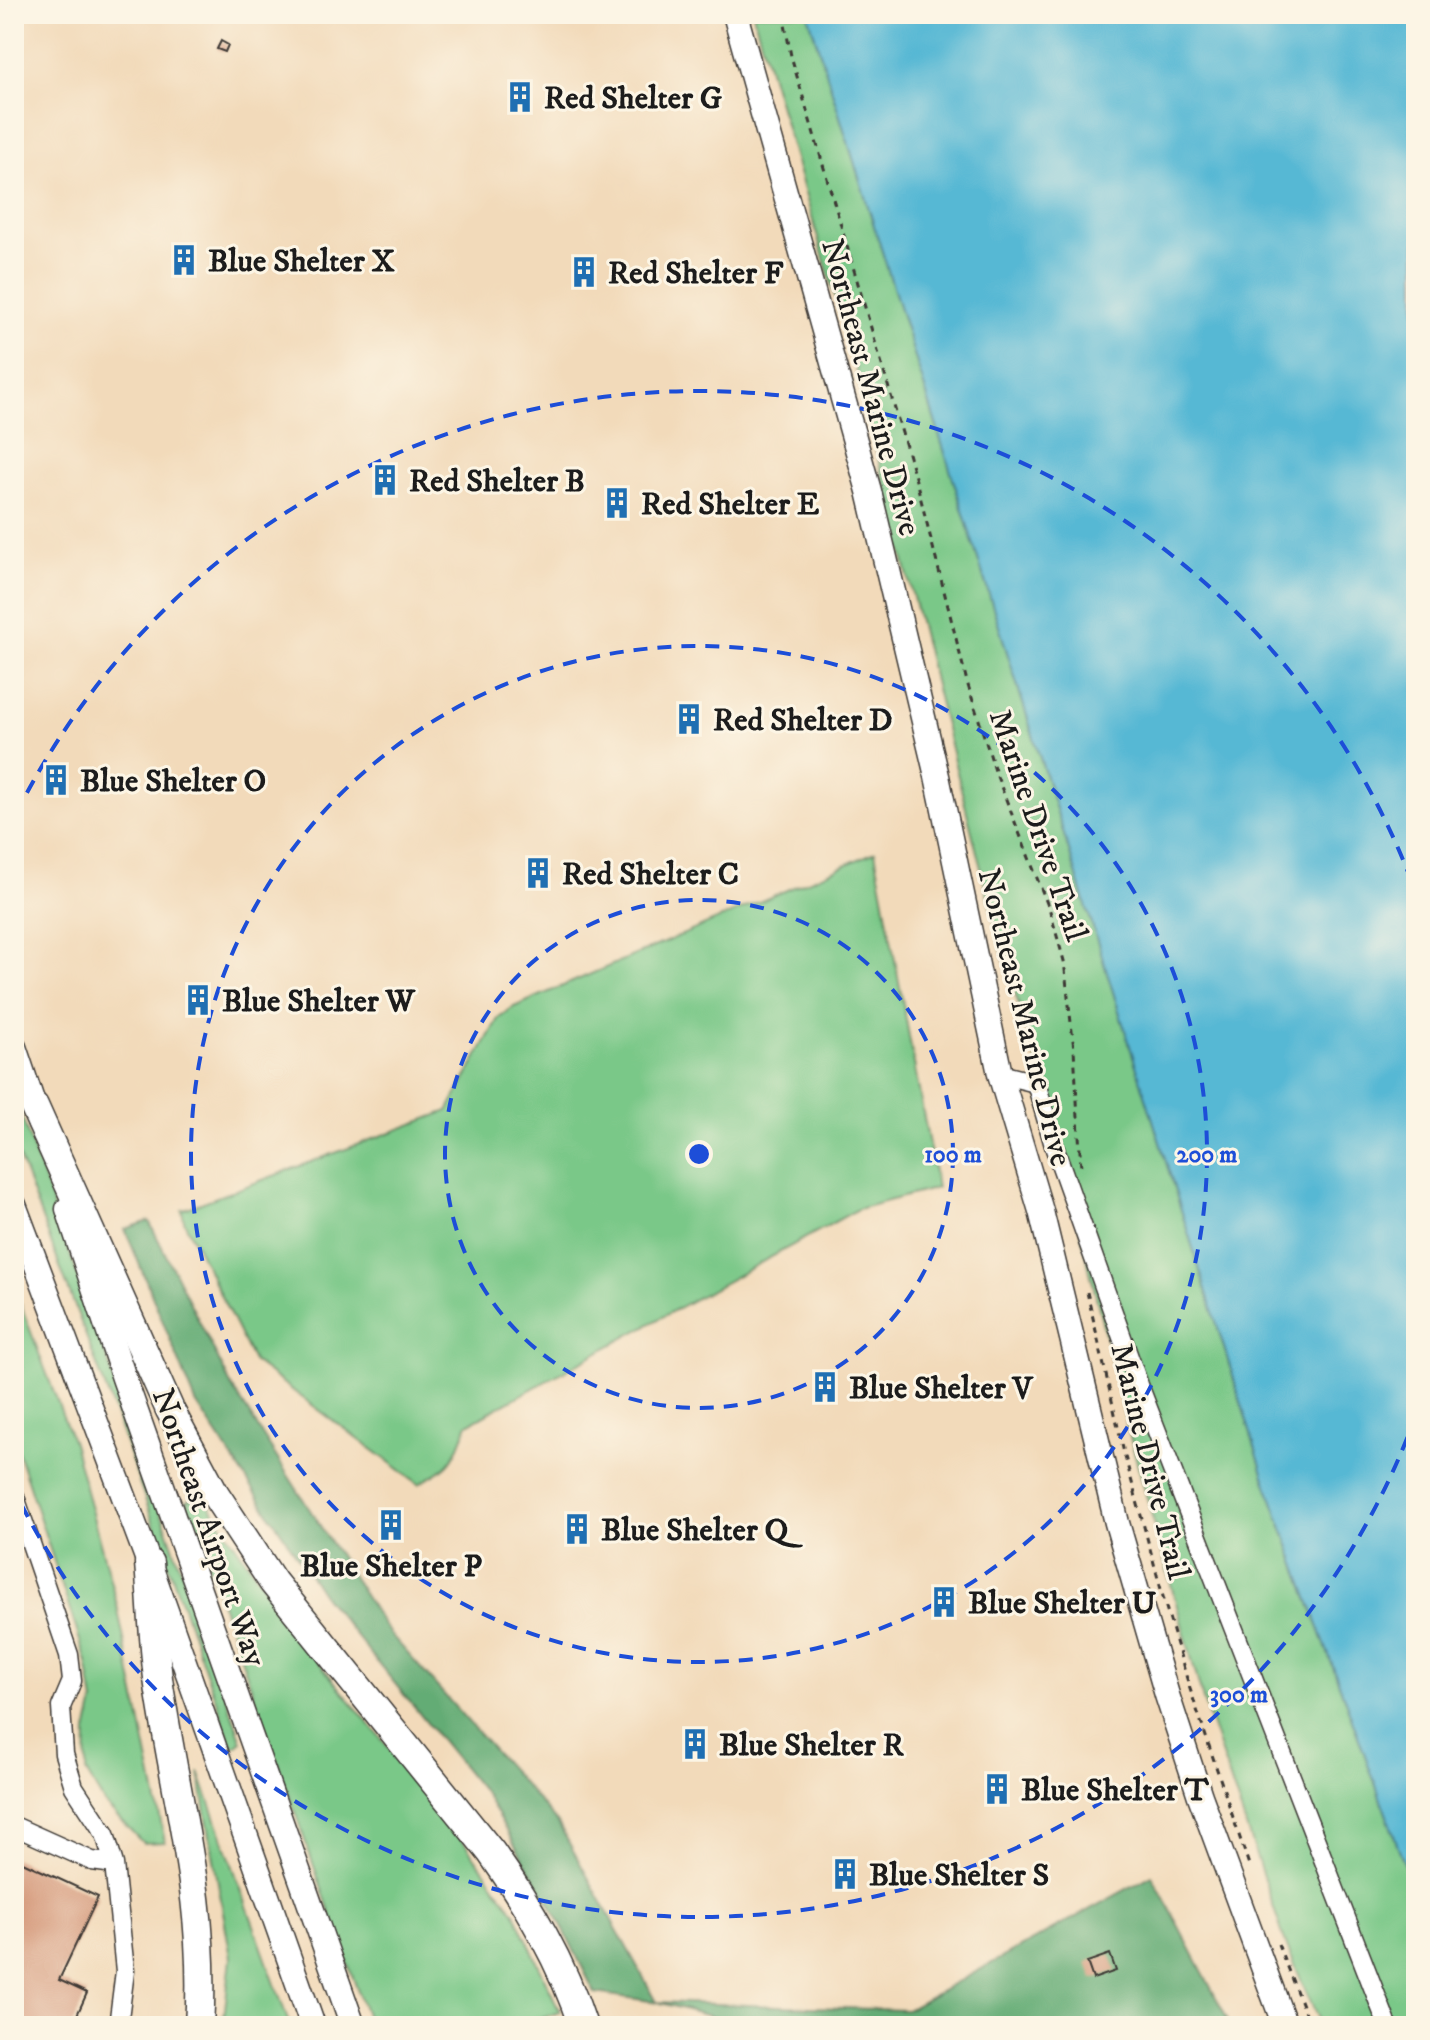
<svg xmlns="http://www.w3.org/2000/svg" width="1430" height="2040" font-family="'IM FELL DW Pica',serif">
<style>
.green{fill:#7ac888;stroke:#4b7252;stroke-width:2}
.forest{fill:#63ac74;stroke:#406448;stroke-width:2}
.water{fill:#56b8d4;stroke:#396a78;stroke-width:2}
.building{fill:#d59a7b}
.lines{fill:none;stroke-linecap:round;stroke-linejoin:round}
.minor-casing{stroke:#3c3834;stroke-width:21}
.major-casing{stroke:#3c3834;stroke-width:27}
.highway-casing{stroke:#3c3834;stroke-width:31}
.path{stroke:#3c3834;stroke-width:3;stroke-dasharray:6 6;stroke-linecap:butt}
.minor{stroke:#fff;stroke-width:18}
.major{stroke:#fff;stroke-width:24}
.highway{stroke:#fff;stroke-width:28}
.ring{fill:none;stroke:#1d4ed8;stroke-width:4;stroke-dasharray:14 10}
.labels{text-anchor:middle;stroke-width:6;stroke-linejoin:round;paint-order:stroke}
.poi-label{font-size:32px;font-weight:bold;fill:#1c1c1c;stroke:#fcf5e5;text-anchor:start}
.street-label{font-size:32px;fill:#1c1c1c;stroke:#fcf5e5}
.centre{fill:#1d4ed8;stroke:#fcf5e5;stroke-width:4}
.ring-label{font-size:24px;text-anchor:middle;font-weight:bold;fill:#1d4ed8;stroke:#fcf5e5;stroke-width:6;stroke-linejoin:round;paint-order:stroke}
</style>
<rect width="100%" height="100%" fill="#fcf5e5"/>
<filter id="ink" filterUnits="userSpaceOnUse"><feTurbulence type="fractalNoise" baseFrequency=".0125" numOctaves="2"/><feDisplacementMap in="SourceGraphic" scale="16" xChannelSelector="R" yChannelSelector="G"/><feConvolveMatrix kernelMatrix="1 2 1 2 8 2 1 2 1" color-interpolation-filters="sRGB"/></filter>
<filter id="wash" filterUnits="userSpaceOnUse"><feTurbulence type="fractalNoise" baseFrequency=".006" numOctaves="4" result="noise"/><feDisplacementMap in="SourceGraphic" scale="32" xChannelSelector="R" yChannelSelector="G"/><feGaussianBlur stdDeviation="1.8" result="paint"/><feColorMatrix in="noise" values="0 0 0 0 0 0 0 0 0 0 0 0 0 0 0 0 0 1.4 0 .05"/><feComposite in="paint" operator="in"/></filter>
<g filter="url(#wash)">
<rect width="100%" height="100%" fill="#f2daba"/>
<!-- green -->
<path class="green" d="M753 14H808L1265 1479 1416 1896V2026H1321L1287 1947 1203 1700 1127 1426 1050 1104 1001 948 855 366Z
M875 852 937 1188 858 1209 468 1424C452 1462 456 1463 419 1484L253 1361 184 1221 182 1210 448 1111 499 1017 514 1007Z
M14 1095 242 1742 236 1747 232 1746 113 1408 14 1144Z
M14 1287 73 1443 117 1605 165 1842 143 1843 104 1803 86 1772 87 1732 94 1702 87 1662 14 1440Z
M203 1493 221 1524 306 1647 449 1821 515 1913 560 2012 519 2026H370L186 1501Z
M199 1772 290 2026H223L231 1958Z"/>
<!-- forest -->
<path class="forest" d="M149 1221 232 1387 385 1628 558 1823 657 2002 907 2010 1152 1875 1229 2022 1222 2026H746L657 2002 595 1993 559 1920 485 1794 325 1598 196 1403 125 1229Z"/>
<!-- water -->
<path class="water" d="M808 14H1416V1896L1265 1479Z"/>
<g id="blocks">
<!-- building -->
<path class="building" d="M221 41 228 45 225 52 217 49Z
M182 255 189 259 186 266 178 262Z
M383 474 390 478 387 485 379 482Z
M687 713 694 717 690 725 683 721Z
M54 774 62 778 58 785 51 782Z
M536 868 543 871 540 879 532 875Z
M196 994 204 998 200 1005 193 1001Z
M14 1858 98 1897 59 1980 87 1993 72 2026H14Z
M1110 1954 1116 1971 1093 1979 1087 1962Z"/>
</g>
</g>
<g filter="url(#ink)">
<use href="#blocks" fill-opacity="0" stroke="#3c3834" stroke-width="2"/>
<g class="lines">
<defs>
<path id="minor" d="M1000 1074 1036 1083 1055 1149 1139 1385 1388 2026
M14 1494 69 1655 72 1681 61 1707 64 1754 74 1787 105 1834 114 1864 125 1971 118 2026
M14 1826 92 1861 114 1864"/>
<path id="major" d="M735 14 869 491 937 776 1000 1074 1041 1211 1117 1523 1167 1695 1200 1796 1285 2026
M14 1047 40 1124
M14 1205 149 1563 313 2026
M68 1209 124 1378 353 2026"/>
<path id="highway" d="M34 1106 170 1410 215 1494 273 1582 491 1852C529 1906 562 1962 583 2026
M149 1563C153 1608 153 1654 161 1698 179 1813 207 1907 199 2026"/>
</defs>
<!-- minor casing -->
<use href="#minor" class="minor-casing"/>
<!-- major casing -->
<use href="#major" class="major-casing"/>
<!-- highway casing -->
<use href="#highway" class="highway-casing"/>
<!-- path -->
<path class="path" d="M783 14 791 56 917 484 967 682 996 774 1050 911 1064 961 1074 1049 1081 1169
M1087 1292 1124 1453 1165 1604 1190 1689 1249 1865
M1278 1944 1310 2026"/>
<!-- minor -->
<use href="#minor" class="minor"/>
<!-- major -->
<use href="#major" class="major"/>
<!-- highway -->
<use href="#highway" class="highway"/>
</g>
</g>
<!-- distance rings -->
<g class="ring">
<circle cx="699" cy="1154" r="254"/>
<circle cx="699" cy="1154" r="508"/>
<path d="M1416 1415A763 763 0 0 1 16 1494M16 814A763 763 0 0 1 1416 893"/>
</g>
<!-- icons -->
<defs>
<symbol id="building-bare" viewBox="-9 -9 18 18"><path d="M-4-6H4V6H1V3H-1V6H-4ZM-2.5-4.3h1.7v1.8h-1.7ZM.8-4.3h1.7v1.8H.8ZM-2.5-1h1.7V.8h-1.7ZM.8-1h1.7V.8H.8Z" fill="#1f6fb2" stroke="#fcf5e5" stroke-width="2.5" paint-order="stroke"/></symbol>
</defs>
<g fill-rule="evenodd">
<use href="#building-bare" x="498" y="75" width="44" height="44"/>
<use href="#building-bare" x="162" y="238" width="44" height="44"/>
<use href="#building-bare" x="562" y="250" width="44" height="44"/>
<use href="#building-bare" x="363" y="458" width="44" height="44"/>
<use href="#building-bare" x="595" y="481" width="44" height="44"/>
<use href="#building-bare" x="667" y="697" width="44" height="44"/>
<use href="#building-bare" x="34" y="758" width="44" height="44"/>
<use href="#building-bare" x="516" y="851" width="44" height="44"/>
<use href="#building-bare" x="176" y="978" width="44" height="44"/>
<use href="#building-bare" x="803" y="1365" width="44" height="44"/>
<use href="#building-bare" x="369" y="1503" width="44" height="44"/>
<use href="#building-bare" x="555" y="1507" width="44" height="44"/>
<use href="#building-bare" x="922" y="1580" width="44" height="44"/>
<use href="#building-bare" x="673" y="1722" width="44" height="44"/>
<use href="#building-bare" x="975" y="1767" width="44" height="44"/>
<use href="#building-bare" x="823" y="1852" width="44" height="44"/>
</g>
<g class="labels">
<!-- poi labels -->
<g class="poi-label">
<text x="544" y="108">Red Shelter G</text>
<text x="208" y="271">Blue Shelter X</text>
<text x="608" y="283">Red Shelter F</text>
<text x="409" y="491">Red Shelter B</text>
<text x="641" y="514">Red Shelter E</text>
<text x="713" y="730">Red Shelter D</text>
<text x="80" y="791">Blue Shelter O</text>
<text x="562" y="884">Red Shelter C</text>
<text x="222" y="1011">Blue Shelter W</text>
<text x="849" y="1398">Blue Shelter V</text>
<text x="601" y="1540">Blue Shelter Q</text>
<text x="391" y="1576" text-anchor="middle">Blue Shelter P</text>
<text x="968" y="1613">Blue Shelter U</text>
<text x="719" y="1755">Blue Shelter R</text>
<text x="1021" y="1800">Blue Shelter T</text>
<text x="869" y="1885">Blue Shelter S</text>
</g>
<!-- street labels -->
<g class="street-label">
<text transform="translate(872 387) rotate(75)" y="11">Northeast Marine Drive</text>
<text transform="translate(1039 825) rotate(71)" y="11">Marine Drive Trail</text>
<text transform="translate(1026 1017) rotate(76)" y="11">Northeast Marine Drive</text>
<text transform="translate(1151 1461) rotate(76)" y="11">Marine Drive Trail</text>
<text transform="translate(210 1527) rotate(71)" y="11">Northeast Airport Way</text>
</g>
</g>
<circle cx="699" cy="1154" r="12" class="centre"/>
<g class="ring-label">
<text x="953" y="1162">100 m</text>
<text x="1207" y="1162">200 m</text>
<text x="1239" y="1702">300 m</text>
</g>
<!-- margin -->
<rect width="1430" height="2040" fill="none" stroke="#fcf5e5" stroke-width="48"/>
</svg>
